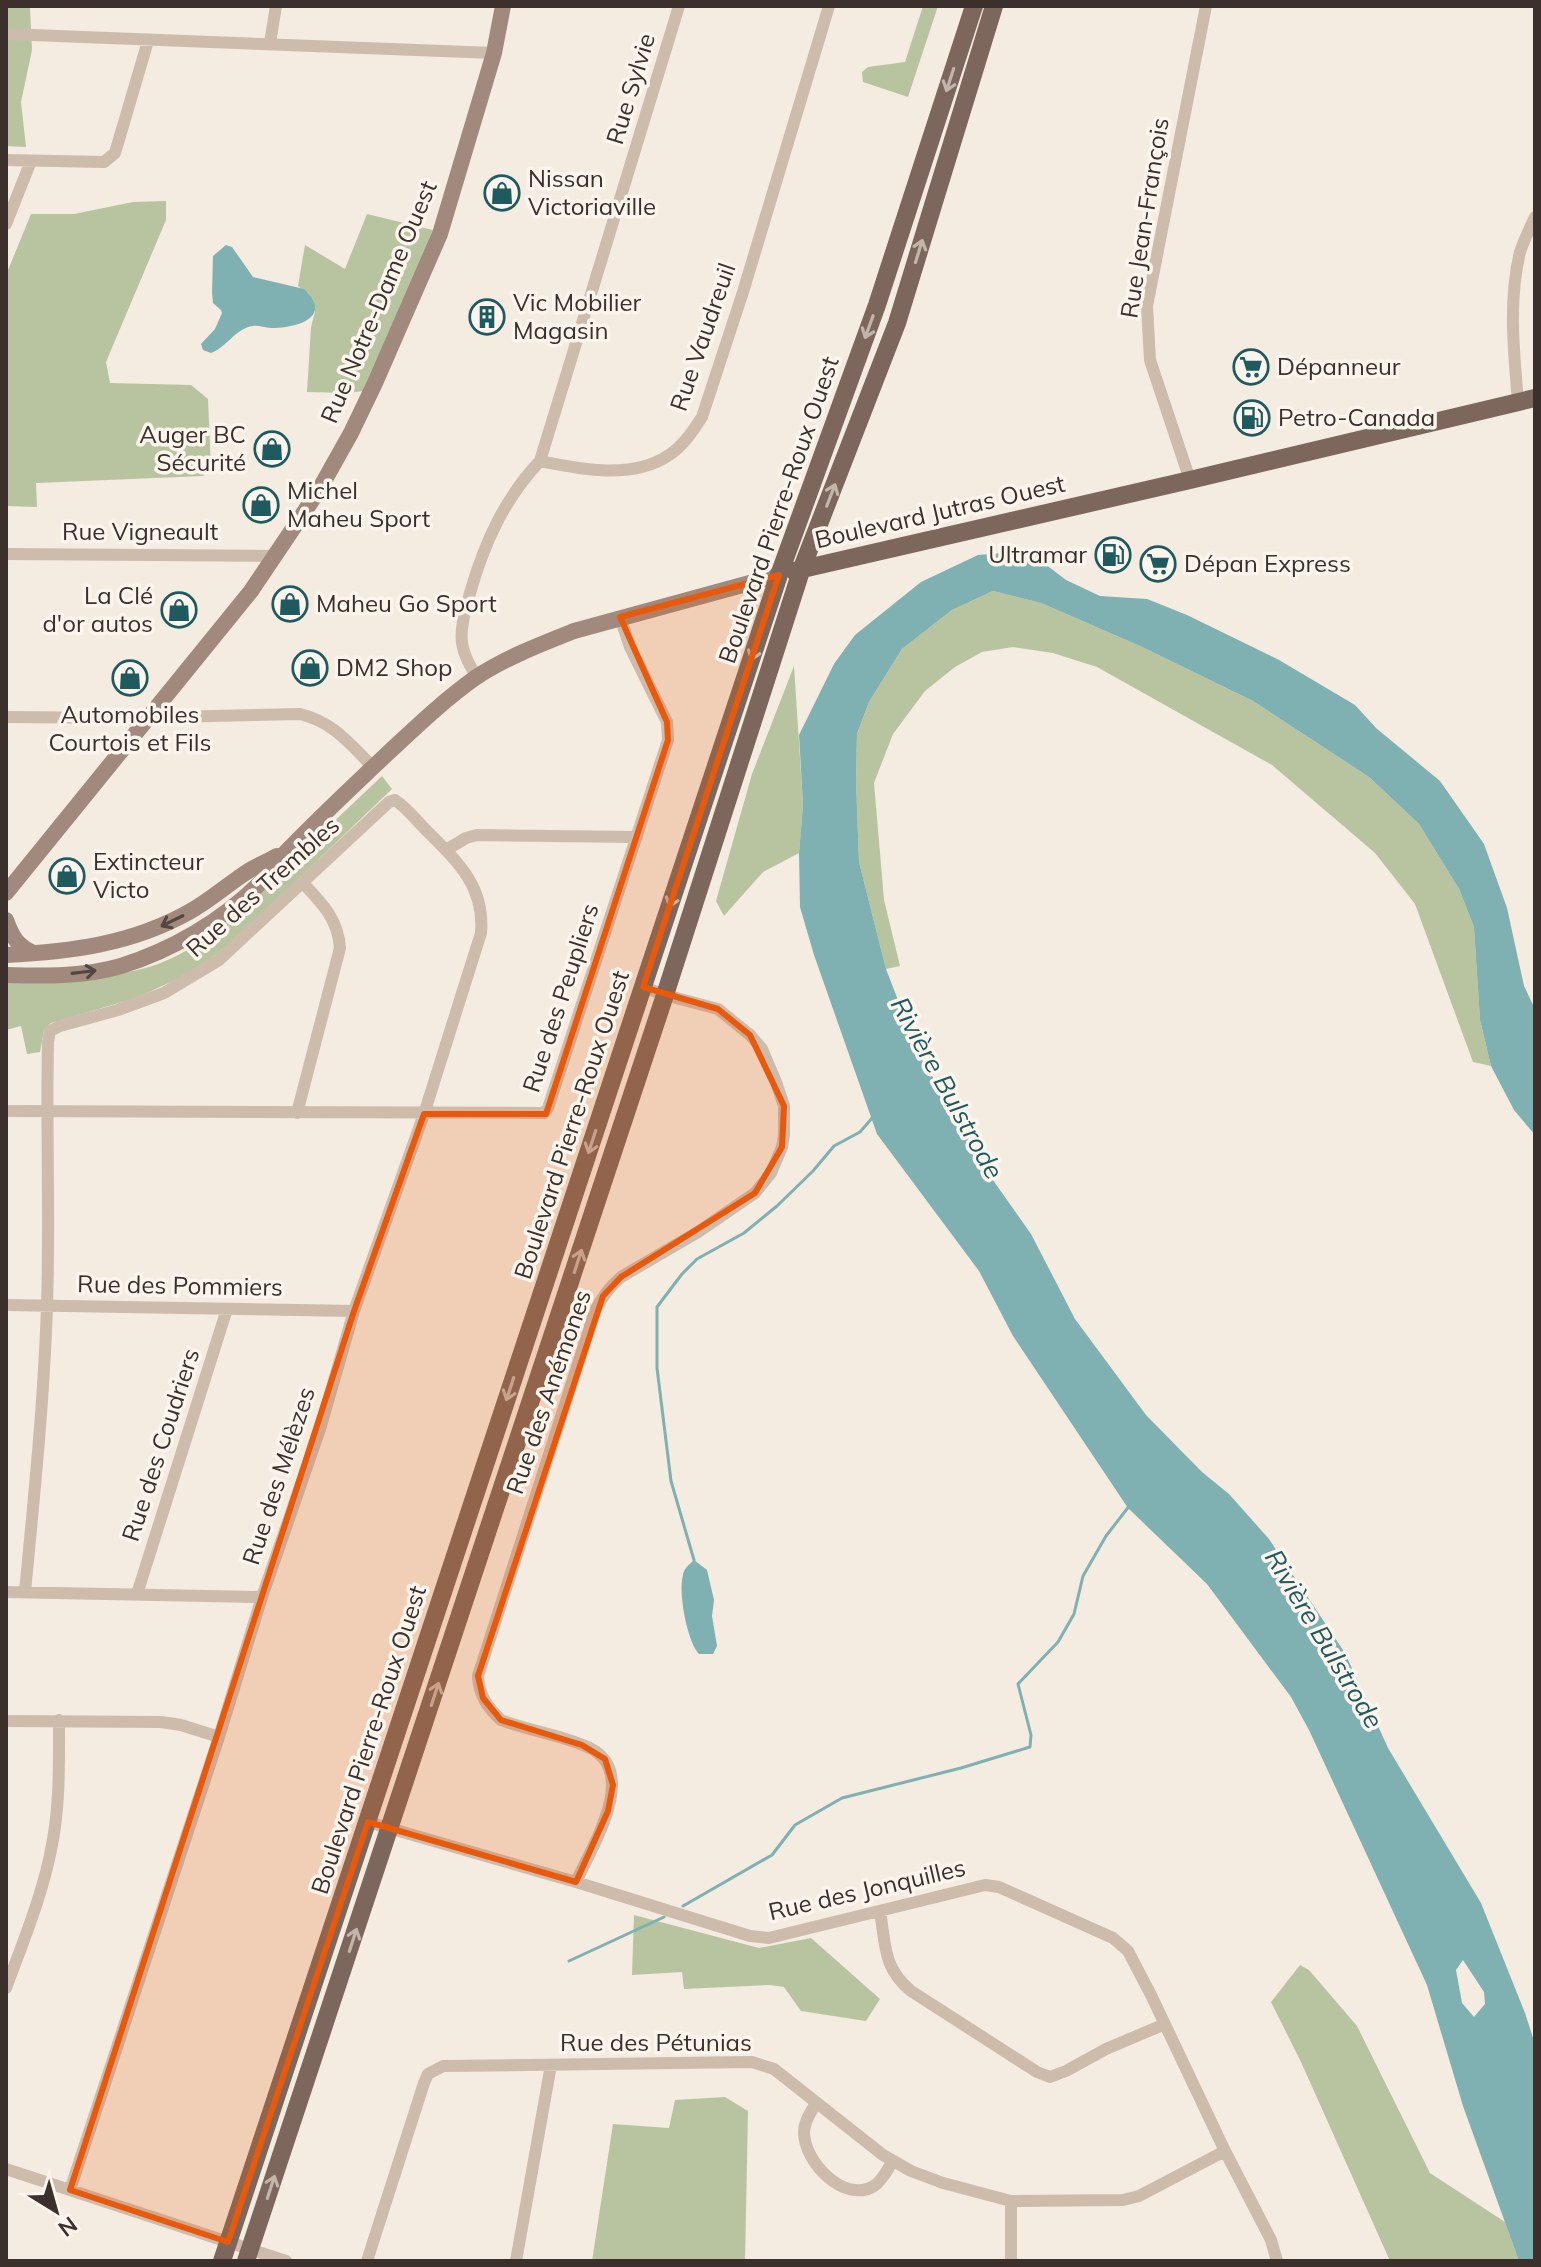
<svg xmlns="http://www.w3.org/2000/svg" width="1541" height="2267" font-family="Mulish,sans-serif">
<style>
.green{fill:#b8c4a0}
.water{fill:#7fb0b2;fill-rule:evenodd}
.lines{fill:none;stroke-linecap:round;stroke-linejoin:round}
.stream{stroke:#7fb0b2;stroke-width:3}
.street{stroke:#cdbbac;stroke-width:12}
.secondary{stroke:#a18a7d;stroke-width:16}
.primary{stroke:#7d675c;stroke-width:18}
.oneway{stroke:#c2b5ac}
.oneway2{stroke:#544640}
.marked{fill:#e8590c;fill-opacity:0.2;stroke:#e8590c;stroke-width:6;stroke-linejoin:round}
.labels{text-anchor:middle;stroke-width:7;stroke-linejoin:round;paint-order:stroke}
.street-label{font-size:24px;fill:#3b302b;stroke:#fbf5ee}
.poi-label{font-size:24px;fill:#3b302b;stroke:#fbf5ee;text-anchor:start}
.water-label{font-size:26px;font-style:italic;fill:#1f5a5e;stroke:#fbf5ee}
</style>
<rect width="100%" height="100%" fill="#f4ebe1"/>
<!-- green -->
<path class="green" d="M6 6H30L32 50 21 102 26 147 6 146Z
M923 6H938L908 97 863 82 862 72 868 67 905 62Z
M166 201V220L106 362 110 383 191 385 208 399 211 469 203 476 36 483 37 507 6 506V275L31 214H74L133 202Z
M367 214 433 230 395 328 364 391 346 393 307 392 311 327 315 312 309 294 298 286 305 245 345 269Z
M993 591 1041 603 1140 646 1253 701 1369 777 1419 824 1459 889 1474 927 1480 1020 1491 1066 1473 1062 1415 904 1375 853 1272 765 1097 667 1053 653 1013 647 982 652 955 667 925 691 893 734 874 783 884 900 900 966 886 969 859 862 856 781 857 734 869 702 902 649 952 610Z
M794 666 803 805 799 853 763 872 724 916 716 901 752 774Z
M382 776 392 789 254 921 218 953 188 974 136 998 51 1023 44 1030 40 1052 27 1054 21 1026 6 1030V980C51 978 117 979 158 964 207 946 247 904 284 869 317 838 349 807 382 776Z
M634 1915 759 1948 811 1938 880 1999 866 2021 801 2011 784 1987 770 1985 684 1989 682 1972 632 1975Z
M1300 1965 1309 1970 1357 2026 1430 2173 1505 2222 1519 2261H1390L1301 2062 1271 2002Z
M725 2097 748 2111 745 2261H592L613 2124 669 2128 675 2100Z"/>
<!-- water -->
<path class="water" d="M226 245 232 247 253 277 304 289C334 318 296 328 271 328 265 328 258 325 253 326 236 328 227 347 211 353L203 350 201 344 215 329 222 313 221 310 213 303 212 293 213 256Z
M1028 551 1066 580 1100 596 1147 599 1187 615 1279 660 1355 705 1376 728 1440 781 1484 844 1507 908 1524 986 1535 1009V1135L1514 1110 1491 1066 1480 1020 1474 927 1459 889 1419 824 1369 777 1253 701 1140 646 1041 603 993 591 952 610 902 649 869 702 857 734 856 781 859 862 886 969 920 1057 960 1120 995 1183 1031 1234 1075 1319 1146 1415 1202 1472 1229 1494 1269 1539 1345 1653 1388 1748 1481 1903 1525 2013 1535 2044V2261H1519L1463 2106 1427 1985 1309 1730 1291 1697 1207 1584 1128 1508 1013 1336 979 1271 877 1134 814 955 800 907 799 853 803 805 799 735 834 664 855 635 921 582 978 555ZM1463 1960 1484 1992 1485 2004 1474 2017 1462 2003 1456 1970Z
M694 1560 707 1570 714 1600 712 1616 717 1646 713 1654H699C687 1641 678 1592 683 1575 684 1568 689 1565 694 1560Z"/>
<g class="lines">
<!-- stream -->
<path class="stream" d="M694 1560 671 1481 657 1368V1307L682 1274 697 1259 744 1233 777 1206 813 1171 834 1146 860 1132 873 1117
M683 1906 772 1855 795 1825 842 1798 961 1768 1030 1747 1031 1735 1018 1684 1058 1642 1074 1614 1083 1576 1106 1536 1130 1505
M569 1961 664 1917"/>
<!-- street -->
<path class="street" d="M6 34 494 53
M270 43 276 6
M6 160 104 162 115 153 148 41
M6 224 31 161
M1518 402C1514 352 1508 302 1520 252 1524 240 1530 228 1535 217
M540 461 679 6
M1190 480 1150 360 1147 306 1206 6
M6 554 274 556
M477 677C470 666 464 656 462 643 460 626 466 609 470 593 484 544 504 499 540 461 580 469 633 480 669 455 683 446 693 431 702 417L743 292 829 6
M6 717 126 718 300 714C333 722 349 743 373 767
M446 850 466 838 477 835 637 837
M6 1111 544 1113 548 1108 668 740 667 722 630 647 620 617
M297 1113 340 948C338 919 322 903 303 883
M6 1305 354 1311
M6 1592 262 1597
M25 1592C34 1497 44 1401 47 1305 50 1217 46 1130 48 1042L50 1031 60 1026 118 1010 164 993 219 960 389 802 395 800C407 808 417 821 427 831 457 861 485 886 481 933L424 1114 354 1311 320 1429 262 1597 219 1737 70 2190
M137 1594 227 1309
M6 1721 161 1722 181 1725 219 1737
M368 1822 576 1882 750 1936 769 1938 985 1885 999 1887 1113 1938 1128 1951 1151 1995 1225 2151 1271 2240 1277 2261
M576 1882C591 1848 640 1773 590 1748 562 1735 530 1731 501 1720 487 1707 479 1695 478 1676L595 1311C602 1297 609 1287 621 1277L698 1232 755 1193 771 1173 782 1147 784 1135V1106L776 1082 762 1049 750 1035 718 1009 665 995 643 987
M880 1912C886 1946 883 1968 911 1991L1037 2072 1050 2077 1066 2071 1106 2049 1165 2024
M6 1988C23 1942 43 1894 52 1845 60 1804 59 1762 59 1720
M816 2103C811 2112 804 2121 804 2132 804 2162 844 2204 874 2186 883 2180 887 2170 893 2161
M6 2169 286 2261
M367 2261 424 2083 428 2074 443 2066 752 2062 774 2069 883 2155 911 2171 943 2183 1011 2201 1123 2200 1139 2196 1225 2151
M516 2261 551 2065
M1011 2261V2201"/>
<!-- secondary -->
<path class="secondary" d="M6 893 251 591 319 490 351 433 375 383 440 234 494 53 503 6
M6 920C12 937 17 945 33 953
M6 955C70 952 132 944 189 912 211 900 229 883 250 870 259 865 268 861 277 856
M6 975C44 976 84 977 121 966 172 950 222 921 260 883 270 873 278 860 288 850 320 817 354 785 388 753 416 727 444 700 475 678 505 658 541 644 574 631L779 575"/>
<!-- primary -->
<path class="primary" d="M794 571 1190 480 1535 398
M222 2261 779 575 877 305 974 6
M246 2261 665 995 802 568 897 323 994 6"/>
</g>
<!-- one-way arrows -->
<defs><path id="oneway-shaft" d="M-6 0H5M1.5-3L5.5 0L1.5 3" fill="none" stroke-width="1.6" stroke-linecap="round" stroke-linejoin="round" transform="scale(2)"/></defs>
<g class="oneway">
<use href="#oneway-shaft" transform="translate(950 80) rotate(108)"/>
<use href="#oneway-shaft" transform="translate(919 251) rotate(-73)"/>
<use href="#oneway-shaft" transform="translate(869 327) rotate(110)"/>
<use href="#oneway-shaft" transform="translate(831 495) rotate(-69)"/>
<use href="#oneway-shaft" transform="translate(755 649) rotate(108)"/>
<use href="#oneway-shaft" transform="translate(673 896) rotate(108)"/>
<use href="#oneway-shaft" transform="translate(592 1142) rotate(108)"/>
<use href="#oneway-shaft" transform="translate(578 1261) rotate(-72)"/>
<use href="#oneway-shaft" transform="translate(510 1389) rotate(108)"/>
<use href="#oneway-shaft" transform="translate(435 1694) rotate(-72)"/>
<use href="#oneway-shaft" transform="translate(353 1940) rotate(-72)"/>
<use href="#oneway-shaft" transform="translate(271 2187) rotate(-72)"/>
</g>
<g class="oneway2">
<use href="#oneway-shaft" transform="translate(172 921) rotate(154)"/>
<use href="#oneway-shaft" transform="translate(84 972) rotate(-7)"/>
</g>
<!-- marked area -->
<path class="marked" d="M779 575 643 987 718 1009 750 1035 784 1106 782 1147 755 1193 621 1277 603 1296 478 1676 483 1698 501 1720 582 1745 605 1759 613 1785 608 1811 576 1882 368 1822 228 2242 70 2190 354 1311 424 1114H546L668 740 667 722 620 617Z"/>
<!-- icons -->
<defs>
<symbol id="shop-ring" viewBox="-11 -11 22 22"><circle r="9.5" fill="#fbf5ee" stroke="#1f5a5e" stroke-width="1.5"/><path d="M-5-2.5h2.3a2.7 3.5 0 0 1 5.4 0H5L5.5 6h-11ZM-1.5-2.5h3a1.5 2.3 0 0 0-3 0Z" fill="#1f5a5e"/></symbol>
<symbol id="building-ring" viewBox="-11 -11 22 22"><circle r="9.5" fill="#fbf5ee" stroke="#1f5a5e" stroke-width="1.5"/><path d="M-4-6H4V6H1V3H-1V6H-4ZM-2.5-4.3h1.7v1.8h-1.7ZM.8-4.3h1.7v1.8H.8ZM-2.5-1h1.7V.8h-1.7ZM.8-1h1.7V.8H.8Z" fill="#1f5a5e"/></symbol>
<symbol id="supermarket-ring" viewBox="-11 -11 22 22"><circle r="9.5" fill="#fbf5ee" stroke="#1f5a5e" stroke-width="1.5"/><path d="M-6-5.5h2.5l.6 2H6L4.5 2H-2.5L-4.4-4H-6ZM-1.5 3.2a1.3 1.3 0 1 0 .1 0ZM3 3.2a1.3 1.3 0 1 0 .1 0Z" fill="#1f5a5e"/></symbol>
<symbol id="fuel-ring" viewBox="-11 -11 22 22"><circle r="9.5" fill="#fbf5ee" stroke="#1f5a5e" stroke-width="1.5"/><path d="M-5.5-6h7V0h2V4h1.3V-2.5L3-4.5l.8-.8L6-3V5H2.5V1h-1V6h-7ZM-4.2-4.7v3.2H.2V-4.7Z" fill="#1f5a5e"/></symbol>
</defs>
<g fill-rule="evenodd">
<use href="#shop-ring" x="482" y="173" width="40" height="40"/>
<use href="#building-ring" x="467" y="297" width="40" height="40"/>
<use href="#supermarket-ring" x="1231" y="347" width="40" height="40"/>
<use href="#fuel-ring" x="1232" y="398" width="40" height="40"/>
<use href="#shop-ring" x="252" y="429" width="40" height="40"/>
<use href="#shop-ring" x="241" y="485" width="40" height="40"/>
<use href="#fuel-ring" x="1093" y="535" width="40" height="40"/>
<use href="#supermarket-ring" x="1138" y="544" width="40" height="40"/>
<use href="#shop-ring" x="270" y="584" width="40" height="40"/>
<use href="#shop-ring" x="159" y="590" width="40" height="40"/>
<use href="#shop-ring" x="290" y="648" width="40" height="40"/>
<use href="#shop-ring" x="110" y="658" width="40" height="40"/>
<use href="#shop-ring" x="47" y="856" width="40" height="40"/>
</g>
<g class="labels">
<!-- street labels -->
<g class="street-label">
<text transform="translate(631 89) rotate(-73)" y="8">Rue Sylvie</text>
<text transform="translate(1145 218) rotate(-81)" y="8">Rue Jean-François</text>
<text transform="translate(379 302) rotate(-67)" y="8">Rue Notre-Dame Ouest</text>
<text transform="translate(703 337) rotate(-71)" y="8">Rue Vaudreuil</text>
<text transform="translate(779 510) rotate(-71)" y="8">Boulevard Pierre-Roux Ouest</text>
<text transform="translate(940 512) rotate(-13)" y="8">Boulevard Jutras Ouest</text>
<text x="140" y="540">Rue Vigneault</text>
<text transform="translate(263 887) rotate(-42)" y="8">Rue des Trembles</text>
<text transform="translate(561 998) rotate(-72)" y="8">Rue des Peupliers</text>
<text transform="translate(572 1125) rotate(-72)" y="8">Boulevard Pierre-Roux Ouest</text>
<text transform="translate(180 1286) rotate(1)" y="8">Rue des Pommiers</text>
<text transform="translate(549 1392) rotate(-71)" y="8">Rue des Anémones</text>
<text transform="translate(161 1445) rotate(-72)" y="8">Rue des Coudriers</text>
<text transform="translate(279 1476) rotate(-72)" y="8">Rue des Mélèzes</text>
<text transform="translate(369 1740) rotate(-72)" y="8">Boulevard Pierre-Roux Ouest</text>
<text transform="translate(867 1890) rotate(-13)" y="8">Rue des Jonquilles</text>
<text x="656" y="2051">Rue des Pétunias</text>
</g>
<!-- poi labels -->
<g class="poi-label">
<text x="528" y="187">Nissan<tspan x="528" dy="28">Victoriaville</tspan></text>
<text x="513" y="311">Vic Mobilier<tspan x="513" dy="28">Magasin</tspan></text>
<text x="1277" y="375">Dépanneur</text>
<text x="1278" y="426">Petro-Canada</text>
<text x="246" y="443" text-anchor="end">Auger BC<tspan x="246" dy="28">Sécurité</tspan></text>
<text x="287" y="499">Michel<tspan x="287" dy="28">Maheu Sport</tspan></text>
<text x="1087" y="563" text-anchor="end">Ultramar</text>
<text x="1184" y="572">Dépan Express</text>
<text x="153" y="604" text-anchor="end">La Clé<tspan x="153" dy="28">d'or autos</tspan></text>
<text x="316" y="612">Maheu Go Sport</text>
<text x="336" y="676">DM2 Shop</text>
<text x="130" y="723" text-anchor="middle">Automobiles<tspan x="130" dy="28">Courtois et Fils</tspan></text>
<text x="93" y="870">Extincteur<tspan x="93" dy="28">Victo</tspan></text>
</g>
<!-- water labels -->
<g class="water-label">
<text transform="translate(947 1088) rotate(61)" y="9">Rivière Bulstrode</text>
<text transform="translate(1324 1639) rotate(59)" y="9">Rivière Bulstrode</text>
</g>
</g>
<!-- border -->
<rect width="1541" height="2267" fill="none" stroke="#3b302b" stroke-width="16"/>
<!-- north arrow -->
<g transform="translate(56 2211) rotate(143)" stroke="#fbf5ee" stroke-width="6" paint-order="stroke">
<path d="M0-6L14 30L0 20L-14 30Z" fill="#3b302b"/>
<text y="-12" font-size="22" font-weight="bold" text-anchor="middle" fill="#3b302b">N</text>
</g>
</svg>
